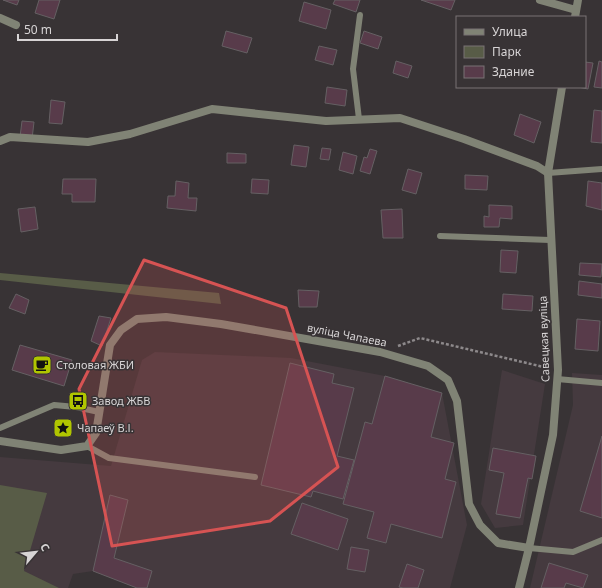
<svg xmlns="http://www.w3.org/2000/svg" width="602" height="588" font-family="'Noto Sans',sans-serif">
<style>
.built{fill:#453a3f}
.green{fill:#585c47}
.building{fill:#583b4a;stroke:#656063}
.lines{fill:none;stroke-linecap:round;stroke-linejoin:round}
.path{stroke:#8d898b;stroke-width:2.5;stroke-dasharray:3 2;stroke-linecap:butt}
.service{stroke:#808375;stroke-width:6}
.minor{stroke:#808375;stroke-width:8}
.tertiary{stroke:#808375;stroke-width:8}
.marked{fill:#d65353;fill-opacity:0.2;stroke:#d65353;stroke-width:3;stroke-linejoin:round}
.labels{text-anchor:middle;stroke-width:3;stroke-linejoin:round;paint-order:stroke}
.street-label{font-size:11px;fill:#d7d4d5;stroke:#383335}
.poi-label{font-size:11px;fill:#d7d4d5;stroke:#383335;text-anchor:start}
</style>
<rect width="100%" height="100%" fill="#383335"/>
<!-- built -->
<path class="built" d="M155 352 291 358 385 376 442 393 467 525 450 588H137L93 571 73 574 68 588H0V457L111 466 142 360Z
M502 370 545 384 523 525 495 528 481 504Z
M572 373 602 375V588H530L573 405Z"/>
<!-- green -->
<path class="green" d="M0 273 219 293 221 304 0 280Z
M0 485 47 493 24 571 59 588H0Z"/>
<!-- building -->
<path class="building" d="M3 0H19L17 5Z
M39 0H60L54 19 35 13Z
M335 0H360L356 12 333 4Z
M421 0H455L451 10Z
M304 2 331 10 326 29 299 21Z
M226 31 252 38 247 53 222 46Z
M364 31 382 37 378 49 360 43Z
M319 46 337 50 333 65 315 60Z
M396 61 412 66 408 78 393 73Z
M599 61 602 62V88L594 87Z
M585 62 593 63 588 89 578 87H585Z
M327 87 347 90 345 106 325 103Z
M51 100 65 102 62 124 49 123Z
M594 110 602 111V143L591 142Z
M520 114 541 122 534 143 514 135Z
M22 121 34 122 32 139 20 137Z
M294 145 309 147 306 167 291 165Z
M322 148 331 149 329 160 320 159Z
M370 149 377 151 370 174 360 171 364 157 367 158Z
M343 152 357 156 353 174 339 170Z
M227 153 246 154V163H227Z
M408 169 422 173 416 194 402 190Z
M465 175 488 176 487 190 465 189Z
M63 179H96L95 202H72V194H62Z
M252 179 269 180 268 194 251 193Z
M176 181 189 183 188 198H197L196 211 167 208 168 196H175Z
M588 181 602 183V210L586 206Z
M489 205 512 206V219L500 218 499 227H484V216L489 217Z
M35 207 38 229 21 232 18 209Z
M402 209 403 238H383L381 210Z
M501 250 518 251 516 273 500 272Z
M580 263 602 264 601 277 579 275Z
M579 281 602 284V298L578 295Z
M298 290 319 291 317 307H299Z
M16 294 29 300 25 314 9 308Z
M503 294 533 296 532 311 502 309Z
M99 316 111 318 102 346 91 341Z
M577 319 600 321 598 351 575 349Z
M20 345 72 360 64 386 12 370Z
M290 363 334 374 332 383 354 388 337 456 354 460 343 499 313 491 311 497 261 485Z
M385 376 442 393 431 437 454 443 445 479 456 482 442 538 391 524 386 543 367 538 374 512 343 504 365 422 372 424Z
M602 436V518L580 511Z
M493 448 536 456 532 479 528 478 520 518 496 514 504 473 489 470Z
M110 495 128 500 114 558 152 571 147 588H137L93 571Z
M302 503 348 519 338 550 291 534Z
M351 547 369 550 365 572 347 569Z
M549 563 588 575 583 588 566 583 564 588H541Z
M407 564 424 570 418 588H403L399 587Z"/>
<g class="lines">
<!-- path -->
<path class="path" d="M398 346 420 338 548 368"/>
<!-- service -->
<path class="service" d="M359 119 353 69 360 15
M548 173 602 169
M440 236 550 240
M557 379 602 383
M0 428 54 405 76 407 99 412
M87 446 109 458 255 477
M529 548 573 552 602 540"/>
<!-- minor -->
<path class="minor" d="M540 0 576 10
M0 18 16 25
M0 141 10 137 88 142 130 134 212 109 326 121 400 118 464 139 537 166 548 173
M0 441 61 450 87 446 96 433 110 345 121 330 137 319 166 317 221 324 380 352 428 366 448 380 457 401 469 504 480 525 498 543 529 548"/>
<!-- tertiary -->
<path class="tertiary" d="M575 17 578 0
M519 588 529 548 553 435 558 370 548 173 562 87"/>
</g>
<!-- marked area -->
<path class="marked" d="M144 260 286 308 338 467 270 521 112 546 79 389Z"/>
<!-- icons -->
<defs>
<symbol id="cafe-square" viewBox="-11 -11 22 22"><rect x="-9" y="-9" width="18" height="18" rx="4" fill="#b0c500" stroke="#383335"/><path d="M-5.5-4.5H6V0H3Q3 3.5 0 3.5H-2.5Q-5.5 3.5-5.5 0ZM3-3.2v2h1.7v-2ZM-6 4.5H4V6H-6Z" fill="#111"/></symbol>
<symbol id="bus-square" viewBox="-11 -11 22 22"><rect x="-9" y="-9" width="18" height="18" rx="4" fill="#b0c500" stroke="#383335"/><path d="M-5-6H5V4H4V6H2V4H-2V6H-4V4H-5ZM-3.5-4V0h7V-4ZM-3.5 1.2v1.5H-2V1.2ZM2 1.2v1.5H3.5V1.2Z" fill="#111"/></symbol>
<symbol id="sight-square" viewBox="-11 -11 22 22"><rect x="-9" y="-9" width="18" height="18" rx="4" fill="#b0c500" stroke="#383335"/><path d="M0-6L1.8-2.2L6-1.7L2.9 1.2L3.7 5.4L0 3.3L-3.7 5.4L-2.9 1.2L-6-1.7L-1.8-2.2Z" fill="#111"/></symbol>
</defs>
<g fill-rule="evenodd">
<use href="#cafe-square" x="31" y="354" width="22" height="22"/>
<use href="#bus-square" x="67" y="390" width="22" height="22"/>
<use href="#sight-square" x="52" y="417" width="22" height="22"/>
</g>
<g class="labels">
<!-- street labels -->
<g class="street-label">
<text transform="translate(347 335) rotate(11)" y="4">вуліца Чапаева</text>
<text transform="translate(544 339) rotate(-92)" y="4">Савецкая вуліца</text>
</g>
<!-- poi labels -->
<g class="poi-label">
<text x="56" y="369">Столовая ЖБИ</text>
<text x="92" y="405">Завод ЖБВ</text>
<text x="77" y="432">Чапаеў В.І.</text>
</g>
</g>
<!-- legend -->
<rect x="456" y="16" width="130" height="72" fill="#383335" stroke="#787375"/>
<rect x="464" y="29" width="20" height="6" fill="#808375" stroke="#787375"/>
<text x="492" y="36" font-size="12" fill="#d7d4d5">Улица</text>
<rect x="464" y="46" width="20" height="12" fill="#585c47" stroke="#787375"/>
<text x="492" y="56" font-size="12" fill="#d7d4d5">Парк</text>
<rect x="464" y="66" width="20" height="12" fill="#583b4a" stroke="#787375"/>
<text x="492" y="76" font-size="12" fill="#d7d4d5">Здание</text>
<!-- north arrow -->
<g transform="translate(36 552) rotate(62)" stroke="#383335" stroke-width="3" paint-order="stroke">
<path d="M0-3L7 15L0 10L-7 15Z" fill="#d7d4d5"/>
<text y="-6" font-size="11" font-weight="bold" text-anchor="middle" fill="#d7d4d5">С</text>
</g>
<!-- scale -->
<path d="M18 34v6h99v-6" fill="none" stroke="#d7d4d5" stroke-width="2"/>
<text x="24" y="34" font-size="12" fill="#d7d4d5" stroke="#383335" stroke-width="3" paint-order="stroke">50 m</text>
</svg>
